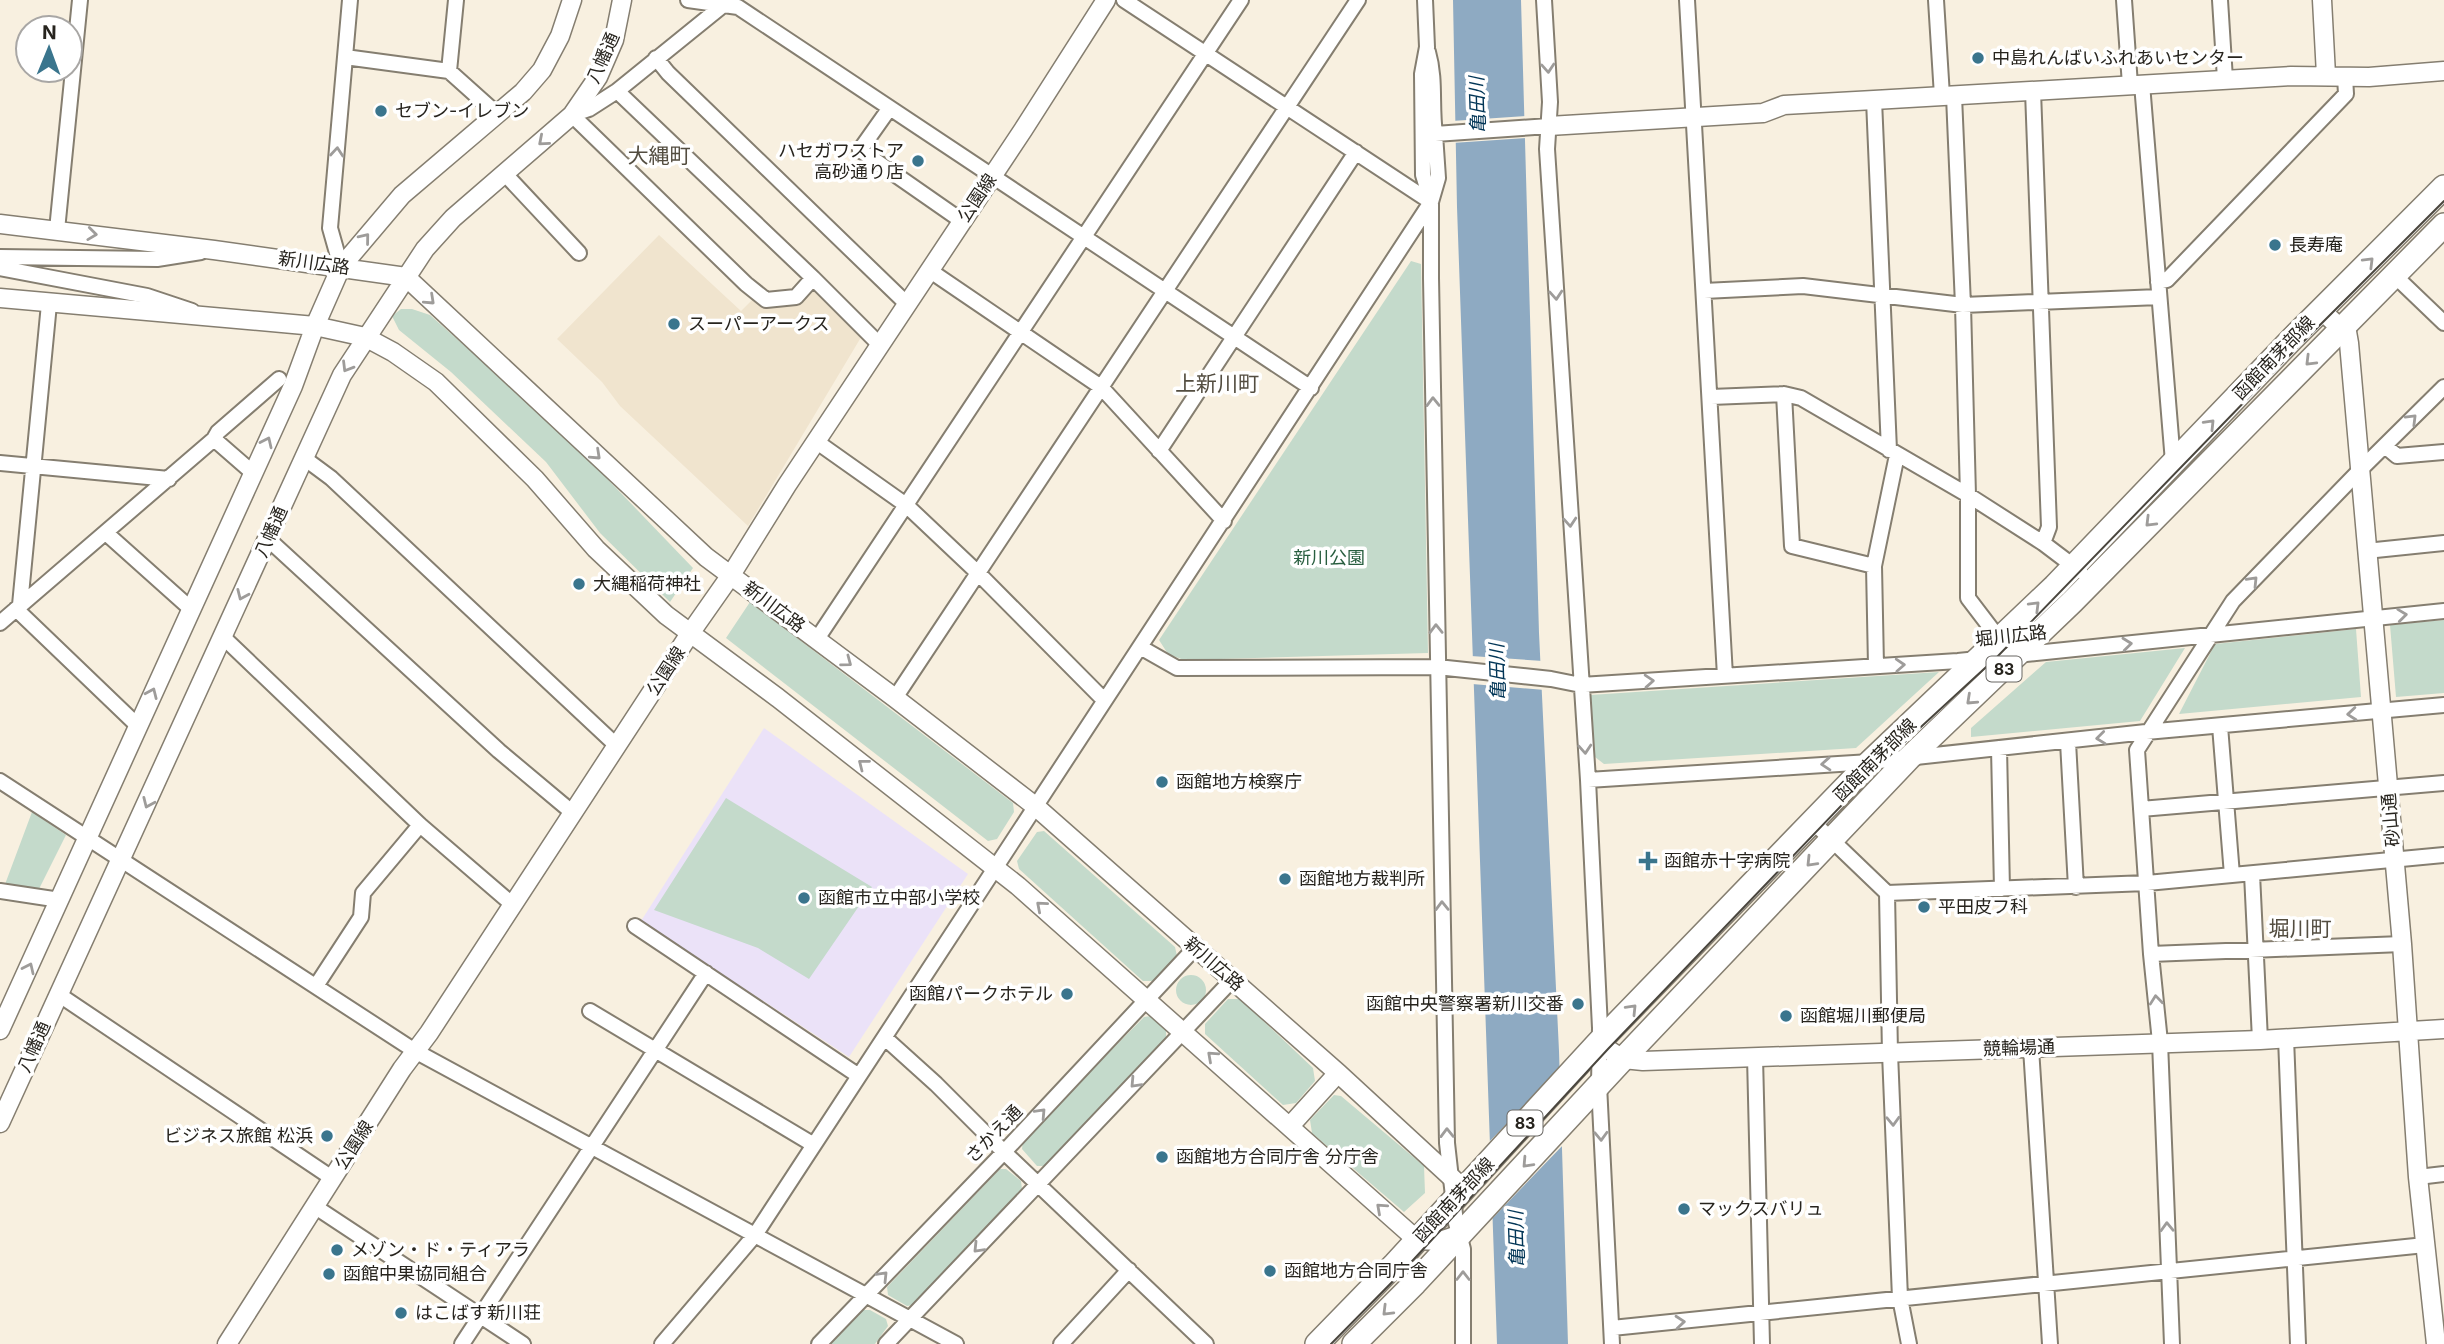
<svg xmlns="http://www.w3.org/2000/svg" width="2444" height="1344" font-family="Inter,'Noto Sans JP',sans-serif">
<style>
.built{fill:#f0e4ce}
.education{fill:#ebe2f8}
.green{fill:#c4dacb}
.water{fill:#8eaac2}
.pier{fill:#f8f0e0}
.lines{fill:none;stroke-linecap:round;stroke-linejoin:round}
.minor-casing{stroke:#857e70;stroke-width:18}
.tertiary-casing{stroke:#857e70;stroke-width:21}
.primary-casing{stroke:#857e70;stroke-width:26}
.minor{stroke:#fff;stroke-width:14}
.tertiary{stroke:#fff;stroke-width:18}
.primary{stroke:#fff;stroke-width:23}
.tram{stroke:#4a463e;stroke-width:2}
.oneway{stroke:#9e9c9a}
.poi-dot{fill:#3a758d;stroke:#fff;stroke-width:2.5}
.labels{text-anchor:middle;stroke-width:7;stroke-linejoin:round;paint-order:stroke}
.shield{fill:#fff;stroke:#686662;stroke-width:2}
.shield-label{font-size:16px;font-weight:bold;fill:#27241e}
.street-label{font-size:18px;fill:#27241e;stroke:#fff}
.poi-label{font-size:18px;fill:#27241e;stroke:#fff;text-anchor:start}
.park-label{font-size:18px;fill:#285e3f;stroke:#fff}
.water-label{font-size:19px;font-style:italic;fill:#013556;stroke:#fff}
.quarter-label{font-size:21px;fill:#534d40;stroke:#fff}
</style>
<rect width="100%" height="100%" fill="#f8f0e0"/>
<!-- built -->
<path class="built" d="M659 235 741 311 756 296 767 303 815 282 863 334 748 526 620 406 602 382 557 339Z"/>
<!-- education -->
<path class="education" d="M764 728 968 874 849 1057 641 921Z"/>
<!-- green -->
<path class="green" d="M1411 261 1421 264 1428 653 1184 660 1168 654 1159 640Z
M401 309H412L430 315 569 439 693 568 670 602 600 533 546 462 451 372 399 330 392 316Z
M750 602 1013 803 1014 812 997 839 988 841 726 638Z
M2444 620V693L2396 697 2390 625Z
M2356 629 2361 697 2179 714 2215 644Z
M2185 648 2140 721 1971 737V728L2046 662Z
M1939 672 1856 748 1604 764 1595 757 1590 695Z
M726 798 872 887 809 979 758 948 654 910Z
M32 812 66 835 38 891 4 887Z
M1044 831 1175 947 1177 956 1153 981H1143L1019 869 1017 861 1037 832Z
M1176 990a15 15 0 1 1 30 0a15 15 0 1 1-30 0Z
M1228 999H1240L1313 1068 1315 1081 1296 1103 1283 1105 1205 1034V1024Z
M1151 1016 1166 1030V1038L1044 1166H1037L1022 1149 1023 1140 1144 1017Z
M1334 1095 1341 1096 1424 1166 1425 1193 1404 1212 1312 1133 1310 1120Z
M1000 1169H1006L1021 1181 1022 1189 913 1305 907 1306 888 1295 887 1287Z
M863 1310H870L886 1319 888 1326 875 1344H830Z"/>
<!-- water -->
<path class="water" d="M1453 0H1521L1539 633 1559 1051 1568 1344H1497L1457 207Z"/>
<!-- pier -->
<path class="pier" d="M1526 116 1527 138 1452 143V121Z
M1471 656 1543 661 1545 690 1472 684Z
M1563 1066 1565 1143 1489 1222 1487 1144Z"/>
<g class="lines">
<defs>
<path id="minor" d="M688 0 738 7 1311 388
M1124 0 1431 202
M1425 0 1427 47 1422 74 1423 175 1431 201
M1544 0 1550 102 1547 149 1588 780 1600 1028 1599 1085 1612 1344
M1687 0 1725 676
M1936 0 1942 96
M2124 0 2130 85
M2220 0 2225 79
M727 2 617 91 589 109 572 115 746 284 766 300 796 297 813 278
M1428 52C1436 80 1431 105 1435 134
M345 57 449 71 497 114
M656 58 668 73 907 304
M449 71 456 0
M2142 84 2173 462
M617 91 813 278 880 345
M2033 91 2049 527 2043 543
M1954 96 1963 305 1968 495V598L2000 640
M1874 100 1889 450
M889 109 860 150 962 221
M505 174 579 253
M57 230 80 0
M0 257 157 259 201 252
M341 267 330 228 350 0
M0 268 147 296 192 311
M929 270 1101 387 1224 521
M2395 276 2444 323
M2158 282 2167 280 2346 94 2345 77
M1704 291 1803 286 1963 305 2159 297
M1784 394 1792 546 1874 566
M1711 397 1784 394 1801 398 1968 495 2043 543 2080 571
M214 439 218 432 279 379
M817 442 906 505 978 573 1104 700
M2385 446 2397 456 2444 452
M1159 451 1356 152
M304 458 331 478 617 746
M0 463 169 479
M106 533 191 609
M268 539 499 751 573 813
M2366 551 2444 543
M20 605 49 304
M16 609 138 726
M0 623 214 439 253 473
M223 637 420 825 513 905
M817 639 1241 0
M1140 647 1177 668 1437 667 1551 679 1581 685 1958 661 2444 611
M1876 666 1874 566 1897 455
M895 698 1358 0
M2220 726 2232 875
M2068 742 2076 887
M1999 748 2002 889
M1588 780 1870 762 2146 732 2444 705
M0 781 415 1051 956 1344
M2141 809 2444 783
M1813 822 1887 893 1890 1053 1900 1298 1909 1344
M2252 874 2260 1040
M0 891 60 900
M1887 893 2147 883 2444 855
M635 926 859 1076
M2151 954 2402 944
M316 986 361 917 363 893 420 825
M58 994 332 1178
M590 1011 814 1145
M885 1038 936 1084 1004 1152 1206 1344
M2286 1038 2298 1344
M2031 1048 2050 1344
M1755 1057 1762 1344
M2418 1177 2444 1174
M314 1206 523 1344
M1612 1328 2425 1245
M462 1344 706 973
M662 1344 755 1235 1431 202
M819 1344 1004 1152 1195 948
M886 1344 1232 980
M1061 1344 1129 1270
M1463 1344V1249L1456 1223 1447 1143 1431 278V202L1438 178 1435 134 1549 126
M2172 1344 2160 1042 2151 954 2137 750 2233 601 2360 470 2444 387"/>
<path id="tertiary" d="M2322 0 2326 75
M1549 126 1763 113 1784 105 1874 100 2291 76 2369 77 2444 71
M0 224 214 250 406 277 706 557 895 698 1035 806 1338 1073 1464 1189
M0 298 315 326 365 337 393 352 436 382 535 479 596 549 666 615 778 698 1018 886 1417 1240 1440 1241 1461 1234
M2321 310 2335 323 2346 326 2349 343 2402 944 2418 1177 2436 1344
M0 1030 293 386 315 326 341 267 402 195 523 92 542 70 560 36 572 0
M1598 1043 1623 1059 1643 1061 2260 1040 2444 1029
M0 1123 342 375 425 249 453 218 572 115 598 77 614 40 622 0
M1290 1126 1338 1073
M227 1344 402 1069 429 1033 691 632 731 575 787 485 1023 130 1106 0"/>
<path id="primary" d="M1317 1344 1395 1264 1598 1043 1870 762 2055 586 2292 339 2444 187
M1354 1344 1415 1283 1623 1059 1909 758 2072 602 2444 225"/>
</defs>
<!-- minor casing -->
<use href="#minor" class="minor-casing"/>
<!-- tertiary casing -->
<use href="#tertiary" class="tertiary-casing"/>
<!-- primary casing -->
<use href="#primary" class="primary-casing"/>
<!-- minor -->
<use href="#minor" class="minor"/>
<!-- tertiary -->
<use href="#tertiary" class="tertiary"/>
<!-- primary -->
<use href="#primary" class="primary"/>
<!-- tram -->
<path class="tram" d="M1331 1344 1403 1271 1608 1049 1885 760 1997 657 2284 361 2444 201"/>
</g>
<!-- one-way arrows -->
<defs><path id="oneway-chevron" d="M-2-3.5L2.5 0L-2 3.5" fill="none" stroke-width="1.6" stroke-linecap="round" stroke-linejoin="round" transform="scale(1.75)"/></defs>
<g class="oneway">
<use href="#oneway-chevron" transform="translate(1548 68) rotate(86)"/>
<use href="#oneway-chevron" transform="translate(543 141) rotate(139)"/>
<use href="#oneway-chevron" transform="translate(337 152) rotate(-85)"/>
<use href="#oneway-chevron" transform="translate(92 234) rotate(7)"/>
<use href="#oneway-chevron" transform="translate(365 238) rotate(-51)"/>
<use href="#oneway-chevron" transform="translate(2369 262) rotate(-45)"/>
<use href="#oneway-chevron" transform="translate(1556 295) rotate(86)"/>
<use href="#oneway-chevron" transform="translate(430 300) rotate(43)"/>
<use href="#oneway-chevron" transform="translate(2310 361) rotate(135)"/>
<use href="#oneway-chevron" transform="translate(347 367) rotate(121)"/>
<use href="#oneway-chevron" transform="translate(1433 402) rotate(-91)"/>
<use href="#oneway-chevron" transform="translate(2412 419) rotate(-45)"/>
<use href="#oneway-chevron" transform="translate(2210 424) rotate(-46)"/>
<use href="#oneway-chevron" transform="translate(267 442) rotate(-65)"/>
<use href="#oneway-chevron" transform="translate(596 455) rotate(43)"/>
<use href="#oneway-chevron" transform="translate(1570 522) rotate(86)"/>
<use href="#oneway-chevron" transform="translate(2150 522) rotate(135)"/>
<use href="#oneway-chevron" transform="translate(2253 581) rotate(-46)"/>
<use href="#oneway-chevron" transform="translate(242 595) rotate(114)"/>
<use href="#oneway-chevron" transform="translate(2035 606) rotate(-45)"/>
<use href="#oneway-chevron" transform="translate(2402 615) rotate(-7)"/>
<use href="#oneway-chevron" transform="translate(1436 629) rotate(-91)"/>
<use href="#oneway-chevron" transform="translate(2127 644) rotate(-6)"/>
<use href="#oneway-chevron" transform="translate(847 662) rotate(37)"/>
<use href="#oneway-chevron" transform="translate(1900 665) rotate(-3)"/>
<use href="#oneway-chevron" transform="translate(1649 681) rotate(-4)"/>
<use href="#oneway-chevron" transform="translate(152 693) rotate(-66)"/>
<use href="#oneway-chevron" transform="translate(1971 700) rotate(137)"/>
<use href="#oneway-chevron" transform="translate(2352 714) rotate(175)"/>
<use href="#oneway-chevron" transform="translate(2101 738) rotate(173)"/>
<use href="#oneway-chevron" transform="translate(1585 749) rotate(86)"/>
<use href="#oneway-chevron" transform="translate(863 764) rotate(-142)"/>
<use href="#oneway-chevron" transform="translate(1826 764) rotate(176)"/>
<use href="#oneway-chevron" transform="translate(148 803) rotate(114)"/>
<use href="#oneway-chevron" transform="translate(1811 862) rotate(134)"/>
<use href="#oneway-chevron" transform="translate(1041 906) rotate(-139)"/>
<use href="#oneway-chevron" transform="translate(1442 906) rotate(-91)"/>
<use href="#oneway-chevron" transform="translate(29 968) rotate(-65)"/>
<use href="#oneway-chevron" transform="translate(2156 1000) rotate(-96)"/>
<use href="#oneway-chevron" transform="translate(1632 1009) rotate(-46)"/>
<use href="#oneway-chevron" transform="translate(1212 1056) rotate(-138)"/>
<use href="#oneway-chevron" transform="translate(1135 1083) rotate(133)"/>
<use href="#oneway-chevron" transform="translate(1041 1113) rotate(-47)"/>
<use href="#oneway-chevron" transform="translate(1893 1121) rotate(88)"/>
<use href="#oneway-chevron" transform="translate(1447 1133) rotate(-91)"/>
<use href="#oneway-chevron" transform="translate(1601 1136) rotate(88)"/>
<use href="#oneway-chevron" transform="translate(1527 1163) rotate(133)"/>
<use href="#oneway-chevron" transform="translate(1381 1208) rotate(-138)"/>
<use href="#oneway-chevron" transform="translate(2167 1227) rotate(-92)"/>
<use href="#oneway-chevron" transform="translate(978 1248) rotate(134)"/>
<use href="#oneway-chevron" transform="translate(883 1276) rotate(-46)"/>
<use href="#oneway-chevron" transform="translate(1463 1276) rotate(-90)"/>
<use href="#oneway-chevron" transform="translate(1387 1311) rotate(135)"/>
<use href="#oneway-chevron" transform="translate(1680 1322) rotate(-5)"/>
</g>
<!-- markers -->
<g class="poi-dot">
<circle cx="1978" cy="58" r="7"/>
<circle cx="381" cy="111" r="7"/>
<circle cx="918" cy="161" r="7"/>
<circle cx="2275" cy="245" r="7"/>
<circle cx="674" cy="324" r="7"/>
<circle cx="579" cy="584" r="7"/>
<circle cx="1162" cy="782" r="7"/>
<path d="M1644.5 850.5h7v7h7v7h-7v7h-7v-7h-7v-7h7z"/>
<circle cx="1285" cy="879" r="7"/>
<circle cx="804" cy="898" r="7"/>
<circle cx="1924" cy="907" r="7"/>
<circle cx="1067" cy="994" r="7"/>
<circle cx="1578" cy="1004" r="7"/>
<circle cx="1786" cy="1016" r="7"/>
<circle cx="327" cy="1136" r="7"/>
<circle cx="1162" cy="1157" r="7"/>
<circle cx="1684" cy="1209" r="7"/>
<circle cx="337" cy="1250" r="7"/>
<circle cx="1270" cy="1271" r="7"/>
<circle cx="329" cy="1274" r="7"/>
<circle cx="401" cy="1313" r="7"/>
</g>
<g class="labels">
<!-- shield labels -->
<g class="shield">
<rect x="1986.5" y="656.5" width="35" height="25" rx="5"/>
<rect x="1507.5" y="1110.5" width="35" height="25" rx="5"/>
</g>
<g class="shield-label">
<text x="2004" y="675">83</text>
<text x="1525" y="1129">83</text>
</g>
<!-- street labels -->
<g class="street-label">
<text transform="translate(603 58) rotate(-66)" y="6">八幡通</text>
<text transform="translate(977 198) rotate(-56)" y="6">公園線</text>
<text transform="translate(314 263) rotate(8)" y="6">新川広路</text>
<text transform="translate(2274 358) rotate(-46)" y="6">函館南茅部線</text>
<text transform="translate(271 532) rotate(-66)" y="6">八幡通</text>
<text transform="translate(774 607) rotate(37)" y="6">新川広路</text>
<text transform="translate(2011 636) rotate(-6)" y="6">堀川広路</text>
<text transform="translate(666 671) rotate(-57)" y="6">公園線</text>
<text transform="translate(1875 760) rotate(-45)" y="6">函館南茅部線</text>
<text transform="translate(2391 820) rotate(-95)" y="6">砂山通</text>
<text transform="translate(1214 964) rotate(41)" y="6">新川広路</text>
<text transform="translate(34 1047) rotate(-66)" y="6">八幡通</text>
<text transform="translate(2019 1048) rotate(-2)" y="6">競輪場通</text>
<text transform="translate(994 1134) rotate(-46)" y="6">さかえ通</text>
<text transform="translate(354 1145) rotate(-57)" y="6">公園線</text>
<text transform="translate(1454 1200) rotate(-47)" y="6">函館南茅部線</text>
</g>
<!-- poi labels -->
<g class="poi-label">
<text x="1992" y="64">中島れんばいふれあいセンター</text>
<text x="395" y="117">セブン-イレブン</text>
<text x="904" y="157" text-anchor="end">ハセガワストア<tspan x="904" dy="21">高砂通り店</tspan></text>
<text x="2289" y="251">長寿庵</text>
<text x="688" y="330">スーパーアークス</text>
<text x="593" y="590">大縄稲荷神社</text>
<text x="1176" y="788">函館地方検察庁</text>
<text x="1664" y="867">函館赤十字病院</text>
<text x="1299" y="885">函館地方裁判所</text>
<text x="818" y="904">函館市立中部小学校</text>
<text x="1938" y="913">平田皮フ科</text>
<text x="1053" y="1000" text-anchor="end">函館パークホテル</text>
<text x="1564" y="1010" text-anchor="end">函館中央警察署新川交番</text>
<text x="1800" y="1022">函館堀川郵便局</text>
<text x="313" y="1142" text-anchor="end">ビジネス旅館 松浜</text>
<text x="1176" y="1163">函館地方合同庁舎 分庁舎</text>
<text x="1698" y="1215">マックスバリュ</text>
<text x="351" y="1256">メゾン・ド・ティアラ</text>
<text x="1284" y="1277">函館地方合同庁舎</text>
<text x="343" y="1280">函館中果協同組合</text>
<text x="415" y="1319">はこばす新川荘</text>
</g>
<!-- park labels -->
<g class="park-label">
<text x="1329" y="564">新川公園</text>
</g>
<!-- water labels -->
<g class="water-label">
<text transform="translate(1477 105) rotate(-92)" y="7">亀田川</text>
<text transform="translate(1497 672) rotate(-92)" y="7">亀田川</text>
<text transform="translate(1516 1239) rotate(-92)" y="7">亀田川</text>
</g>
<!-- quarter labels -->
<g class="quarter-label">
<text x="659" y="163">大縄町</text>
<text x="1217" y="391">上新川町</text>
<text x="2300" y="936">堀川町</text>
</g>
</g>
<!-- north arrow -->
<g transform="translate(49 49) rotate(1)"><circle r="33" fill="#ffffff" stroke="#a9a7a5" stroke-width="2"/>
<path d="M0-5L12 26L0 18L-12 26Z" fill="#3a758d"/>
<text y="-10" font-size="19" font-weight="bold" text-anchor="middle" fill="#27241e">N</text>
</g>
</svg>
